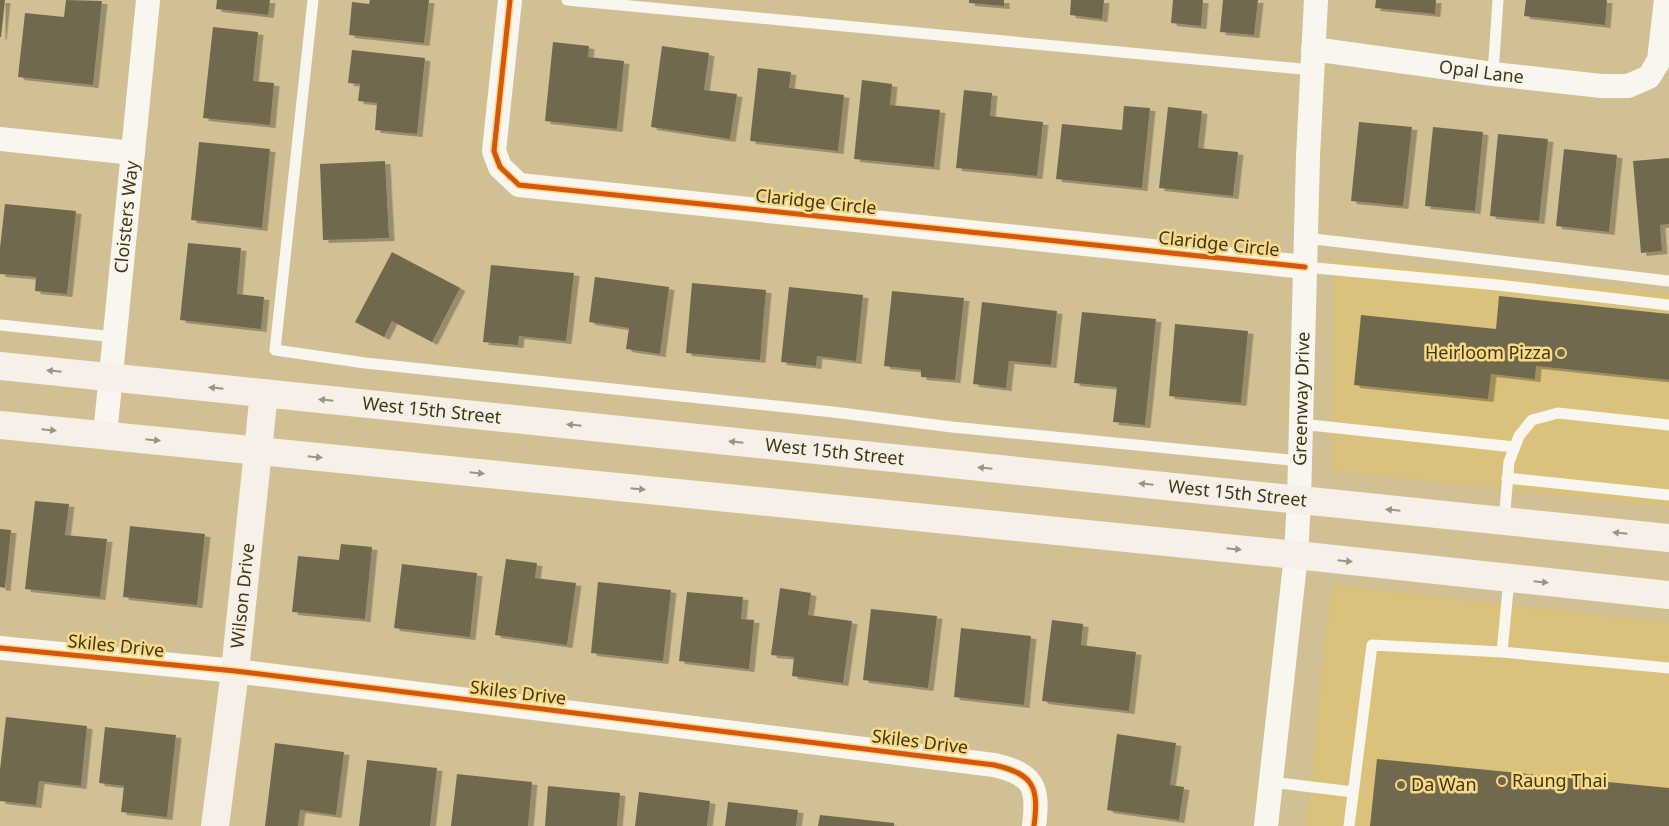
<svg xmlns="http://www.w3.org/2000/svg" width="1669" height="826" font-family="'Noto Sans',sans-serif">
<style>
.built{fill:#dac17c}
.building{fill:#71694e;filter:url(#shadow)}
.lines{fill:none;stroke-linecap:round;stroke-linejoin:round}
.lane{stroke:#f8f6ef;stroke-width:11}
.street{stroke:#f8f6ef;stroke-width:24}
.secondary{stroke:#f6f0e9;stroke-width:28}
.cycleway-casing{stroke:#f7d988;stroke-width:8}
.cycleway{stroke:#d7560d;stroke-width:5}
.oneway{fill:#9c947e}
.poi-dot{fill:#746741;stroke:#f7d988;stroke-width:2}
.labels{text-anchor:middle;stroke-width:5;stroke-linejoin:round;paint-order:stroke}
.street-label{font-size:18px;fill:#423714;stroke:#f7d988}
.poi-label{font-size:18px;fill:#423714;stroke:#f7d988;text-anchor:start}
</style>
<defs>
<filter id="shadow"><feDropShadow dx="5.5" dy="3" stdDeviation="0" flood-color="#0004"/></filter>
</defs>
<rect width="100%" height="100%" fill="#d1c094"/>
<!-- built -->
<path class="built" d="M1334 260 1669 293V507L1333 471Z
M1332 585 1669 623V826H1306Z"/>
<!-- building -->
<path class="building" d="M0 0H5L1 37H0Z
M66 0 102 1 93 85 18 77 25 13 64 17Z
M217 0H270L268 15 216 9Z
M370 0H429L424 43 349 35 352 2 369 4Z
M969 0H1004V6L969 3Z
M1071 0H1104L1102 19 1070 15Z
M1173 0H1203L1201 26 1171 23Z
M1223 0H1258L1254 35 1220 32Z
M1376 0H1436L1435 14 1375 8Z
M1526 0H1607L1605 25 1524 16Z
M213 27 258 32 253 81 274 83 270 125 203 118Z
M553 42 589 46 588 57 624 61 617 129 545 121Z
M662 46 709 53 704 90 737 94 730 139 651 127Z
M352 50 425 58 417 134 375 130 377 103 358 101 360 84 348 83Z
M758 68 791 72 789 88 844 95 838 151 750 141Z
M862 80 892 84 890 105 940 110 934 167 854 159Z
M964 90 992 93 990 116 1043 122 1037 176 956 168Z
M1124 106 1150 108 1142 188 1056 179 1062 124 1122 130Z
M1168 107 1202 111 1198 148 1238 152 1233 196 1159 188Z
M1359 122 1412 127 1403 206 1351 201Z
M1433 127 1483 132 1475 211 1425 206Z
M1498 134 1548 139 1539 221 1490 216Z
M199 142 270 149 262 228 191 220Z
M1564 149 1617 155 1609 232 1556 226Z
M1669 158V224L1660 225 1662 251 1641 253 1633 161Z
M385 161 389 238 323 240 320 164Z
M5 204 76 211 67 294 35 291 36 277 0 274V248Z
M188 243 241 248 237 294 264 297 261 329 180 320Z
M392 252 460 288 432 342 392 321 384 337 355 322Z
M491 265 574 273 566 341 519 336 518 345 483 342Z
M595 277 669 287 660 354 626 349 629 328 589 322Z
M692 283 766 290 760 360 686 353Z
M789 287 863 295 856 361 817 356 816 366 781 362Z
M892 291 964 298 955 380 921 377V370L884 366Z
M1499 296 1669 314V380L1536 366 1535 379 1491 374 1488 399 1354 385 1361 315 1496 329Z
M982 302 1057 311 1051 365 1009 361 1006 388 973 384Z
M1082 312 1156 319 1145 425 1113 422 1117 387 1074 383Z
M1175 324 1248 331 1241 403 1169 396Z
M35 501 69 504 65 535 107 539 100 597 25 589Z
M130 526 205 534 197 605 123 597Z
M0 529 11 530 5 588 0 587Z
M341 544 372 547 365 619 292 612 298 556 339 560Z
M506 559 537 563 535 578 576 583 567 645 495 635Z
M402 564 477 573 470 637 394 628Z
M598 582 671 590 663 661 591 653Z
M780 588 811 593 808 615 852 621 843 683 792 676 794 657 771 655Z
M687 592 743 597 741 619 754 620 749 669 679 661Z
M871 609 937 616 928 688 863 680Z
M1052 620 1083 624 1081 645 1136 652 1129 711 1042 701Z
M961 628 1031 636 1024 705 954 697Z
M6 717 87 726 81 786 39 781 36 805 0 801V770Z
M105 727 176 735 167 817 121 812 124 786 99 783Z
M1117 734 1176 743 1170 785 1184 787 1179 820 1107 810Z
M275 743 344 752 336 815 300 810 298 826H265Z
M1377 759 1669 788V826H1370Z
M367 760 437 768 430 826H359Z
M457 774 532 782 528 826H451Z
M548 786 620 793 617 826H545Z
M639 792 710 801 707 826H635Z
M728 802 798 810 796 826H725Z
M820 815 894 823V826H818Z"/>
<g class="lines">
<!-- lane -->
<path class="lane" d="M313 0 275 350 365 363 833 412 952 427 1300 461
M567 0 1312 70
M1493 74 1498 0
M1306 238 1669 281
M1305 267 1498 285 1669 305
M0 325 115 337
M1301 424 1514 447
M1507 478 1669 495
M1504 522 1509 462 1519 436 1532 420 1558 413 1669 425
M1502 652 1509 579
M1271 782 1353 792
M1349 826 1372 645 1502 652 1669 668"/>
<!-- street -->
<g class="street">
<path d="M510 0 494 151 500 167 519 185 1305 267"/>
<path id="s1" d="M1313 49 1493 74 1601 86H1628L1649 77 1659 60 1666 0"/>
<path d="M0 139 133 153"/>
<path id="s2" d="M105 435 148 0"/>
<path d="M0 648 235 671 994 765C1034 774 1039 787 1034 826"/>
<path id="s3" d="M1266 826 1296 555 1299 500 1308 156 1316 0"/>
</g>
<!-- secondary -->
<g class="secondary">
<path id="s4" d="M0 366 1669 538"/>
<path d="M0 425 1296 555 1669 595"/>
<path id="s5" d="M215 826 235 671 264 393"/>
</g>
<defs>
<path id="cycleway" d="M510 0 494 151 500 167 519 185 1305 267
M0 648 235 671 994 765C1034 774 1039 787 1034 826"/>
</defs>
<!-- cycleway casing -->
<use href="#cycleway" class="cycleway-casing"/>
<!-- cycleway -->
<use href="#cycleway" class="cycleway"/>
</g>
<!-- one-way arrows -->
<defs><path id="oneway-solid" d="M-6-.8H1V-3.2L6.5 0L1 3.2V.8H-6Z" transform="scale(1.25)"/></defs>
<g class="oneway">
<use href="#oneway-solid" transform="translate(54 371) rotate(-174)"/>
<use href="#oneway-solid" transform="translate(216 388) rotate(-174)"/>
<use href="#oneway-solid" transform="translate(326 400) rotate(-174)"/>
<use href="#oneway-solid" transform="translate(574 425) rotate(-174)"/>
<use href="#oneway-solid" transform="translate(49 430) rotate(6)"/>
<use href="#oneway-solid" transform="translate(153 440) rotate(6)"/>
<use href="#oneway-solid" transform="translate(736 442) rotate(-174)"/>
<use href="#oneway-solid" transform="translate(315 457) rotate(6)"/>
<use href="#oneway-solid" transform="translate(985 468) rotate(-174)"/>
<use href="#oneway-solid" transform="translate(477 473) rotate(6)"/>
<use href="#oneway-solid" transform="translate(1146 484) rotate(-174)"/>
<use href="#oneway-solid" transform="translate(638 489) rotate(6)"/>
<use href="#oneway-solid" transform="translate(1393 510) rotate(-174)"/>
<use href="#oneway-solid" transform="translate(1620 533) rotate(-174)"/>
<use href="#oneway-solid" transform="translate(1234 549) rotate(6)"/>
<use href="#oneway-solid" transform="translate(1345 561) rotate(6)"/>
<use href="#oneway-solid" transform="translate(1541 582) rotate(6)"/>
</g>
<!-- markers -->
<g class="poi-dot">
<circle cx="1561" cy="353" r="5"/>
<circle cx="1502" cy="781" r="5"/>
<circle cx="1401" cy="785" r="5"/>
</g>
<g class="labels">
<!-- street labels -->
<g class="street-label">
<text dy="6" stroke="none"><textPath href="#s1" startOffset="170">Opal Lane</textPath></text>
<text transform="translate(816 202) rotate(6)" y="6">Claridge Circle</text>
<text dy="6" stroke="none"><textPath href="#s2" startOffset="219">Cloisters Way</textPath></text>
<text transform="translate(1219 244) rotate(6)" y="6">Claridge Circle</text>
<text dy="6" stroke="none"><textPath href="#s3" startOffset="429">Greenway Drive</textPath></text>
<text dy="6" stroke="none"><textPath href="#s4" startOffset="434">West 15th Street</textPath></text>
<text dy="6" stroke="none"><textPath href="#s4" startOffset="839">West 15th Street</textPath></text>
<text dy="6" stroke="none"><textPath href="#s4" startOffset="1244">West 15th Street</textPath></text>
<text dy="6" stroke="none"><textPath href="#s5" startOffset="232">Wilson Drive</textPath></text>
<text transform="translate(116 646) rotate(6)" y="6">Skiles Drive</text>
<text transform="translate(518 693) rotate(7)" y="6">Skiles Drive</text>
<text transform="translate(920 742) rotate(7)" y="6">Skiles Drive</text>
</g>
<!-- poi labels -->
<g class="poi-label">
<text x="1551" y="359" text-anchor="end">Heirloom Pizza</text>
<text x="1512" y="787">Raung Thai</text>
<text x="1411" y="791">Da Wan</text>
</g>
</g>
</svg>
